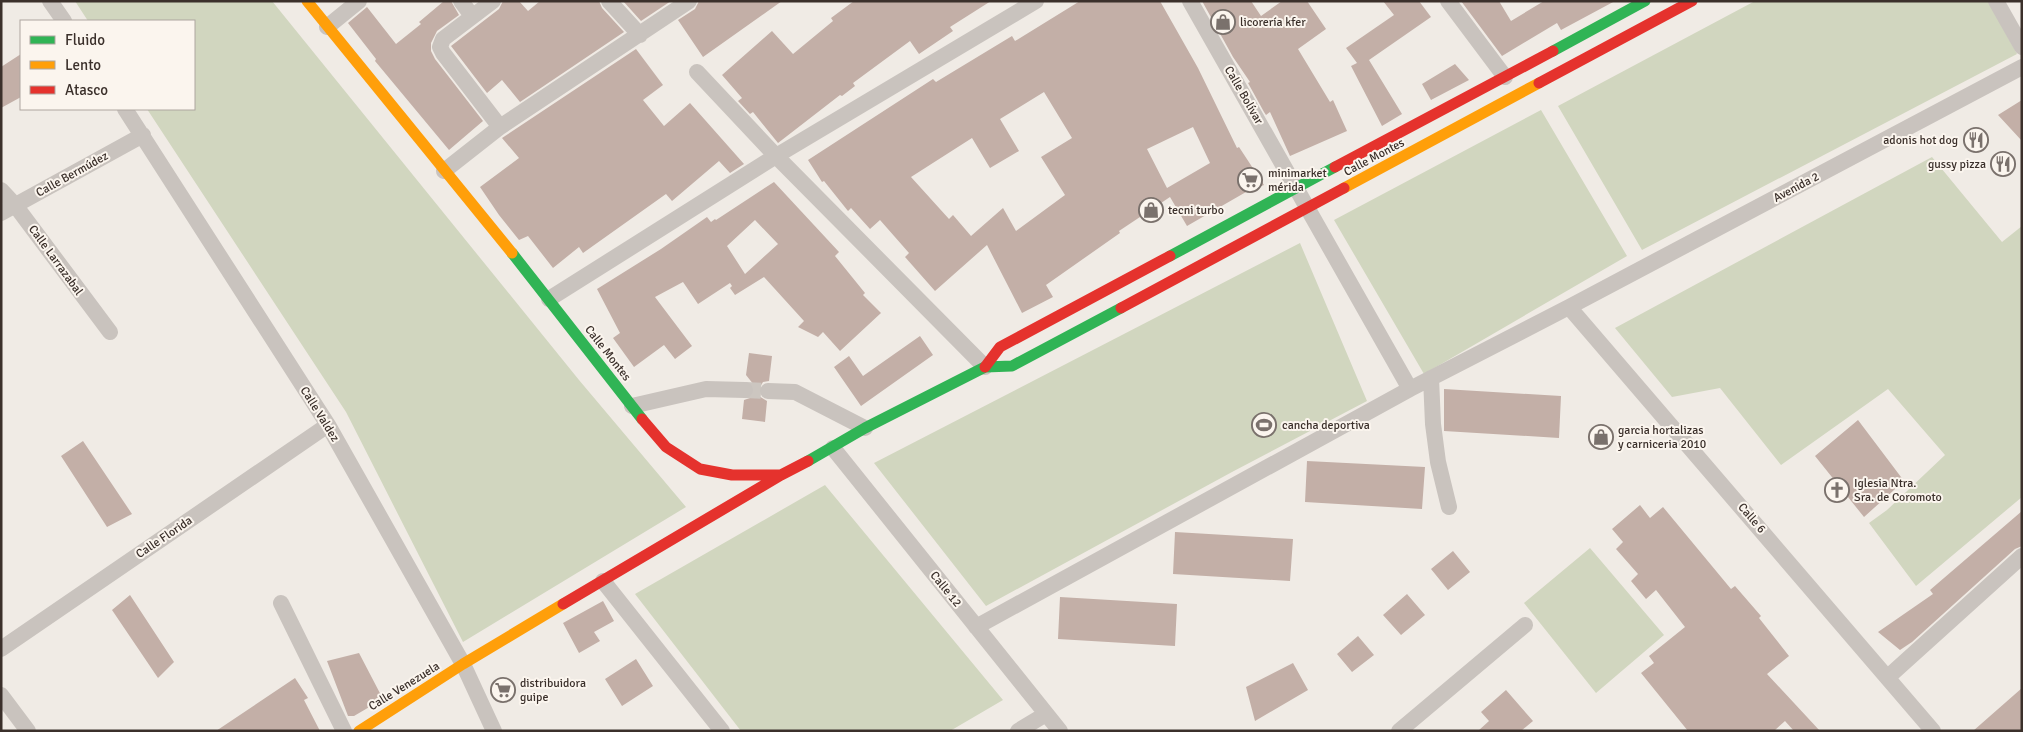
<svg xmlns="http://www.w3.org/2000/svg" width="2023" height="732" font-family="Signika,sans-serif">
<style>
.green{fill:#d1d6bf}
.building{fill:#c3afa7;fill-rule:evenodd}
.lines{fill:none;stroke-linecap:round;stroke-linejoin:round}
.street-tunnel{stroke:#ccc6c0;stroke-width:16;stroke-dasharray:16 8;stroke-linecap:butt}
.street{stroke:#c9c3be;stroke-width:16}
.fast{stroke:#30b455;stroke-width:11}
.slow{stroke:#ff9f0a;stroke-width:11}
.jam{stroke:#e5322d;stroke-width:11}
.labels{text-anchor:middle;stroke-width:4;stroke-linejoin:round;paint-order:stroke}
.poi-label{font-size:12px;fill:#3b302b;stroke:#fbf5ee;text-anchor:start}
.street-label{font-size:12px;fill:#3b302b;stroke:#fbf5ee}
</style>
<rect width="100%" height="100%" fill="#f0ebe5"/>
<!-- green -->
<path class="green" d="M75 1H272L579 380 686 507 463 642 346 412 147 109H194V21H88Z
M1755 1H1988L2017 54 1642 250 1558 106Z
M1541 110 1627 256 1424 374 1334 220Z
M1932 157 2002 242 2022 226V497L1916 586 1869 523 1887 510 1945 455 1888 389 1781 465 1720 388 1672 397 1615 328Z
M1300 243 1367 401 1232 472 986 606 874 463Z
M825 485 1003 700 950 731H741L635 594Z
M1590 548 1664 635 1596 693 1524 603Z"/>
<!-- building -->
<path class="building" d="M444 1H451L459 15 437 31 431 43V51L435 59 483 121 449 150 375 61 376 59 348 23 367 7 396 44 421 24 419 22Z
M503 1H519L528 11 540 1H599L602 8 624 32 520 102 502 80 487 93 451 46 499 9Z
M623 1H671L641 21Z
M699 1H782L703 57 678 20 695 9Z
M854 1H991L950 27 953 31 919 54 910 41 853 83 855 86 842 96 840 95 778 143 753 112 750 114 738 101 742 98 722 75 772 31 793 54 833 21 831 18Z
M1080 1H1160L1198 68 1237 148 1239 147 1264 185 1246 192 1187 226 1170 197 1119 231 1120 233 1046 285 1053 297 1022 313 987 245 935 291 905 257 909 253 880 220 870 229 851 208 848 211 824 181 822 182 808 160 933 79 936 82 1012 36 1015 41ZM1044 92 1072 138 1041 157 1065 195 1016 231 1003 208 971 236 953 215 949 219 911 177 972 138 990 168 1019 151 1000 119ZM1193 127 1210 163 1167 188 1147 149Z
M1202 1H1251L1261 16 1282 1H1307L1326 29 1298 49 1330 102 1333 100 1347 131 1290 156 1270 112 1266 115 1264 112 1248 83 1250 82 1233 57Z
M1383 1H1419L1431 17 1369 60 1402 114 1382 126 1351 66 1357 63 1346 48 1394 15Z
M1461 1H1499L1511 21 1544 1H1615L1561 30 1557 23 1502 56Z
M636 49 663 85 643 100 664 126 690 103 744 164 730 173 719 161 672 201 666 194 583 253 579 247 553 268 528 236 519 240 499 215 480 187 519 158 502 138Z
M21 54V97L1 108V67Z
M1455 64 1469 80 1431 100 1422 84Z
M2022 100V141L1998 115Z
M774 182 839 252 835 256 865 293 863 295 881 313 840 351 823 332 818 337 798 327 804 321 764 277 735 295 730 288 732 286 730 283 698 304 683 282 655 297 692 346 675 359 664 345 634 367 613 338 620 333 597 289 661 249 707 217 711 222 715 219 716 220ZM755 220 778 244 745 274 727 246Z
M920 336 933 355 861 406 834 367 849 356 863 376Z
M749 353 772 356 769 381 763 382 758 390 759 396 767 401 765 422 742 419 744 400 750 398 755 391 754 385 746 375Z
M1444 389 1561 396 1559 438 1444 431Z
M1858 420 1904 481 1864 517 1815 456Z
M83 441 132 514 107 527 61 456Z
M1307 461 1425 467 1422 509 1305 502Z
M1640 505 1650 518 1663 507 1731 589 1735 586 1761 616 1759 618 1789 656 1767 674 1820 731H1794L1785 721 1774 731H1688L1641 673 1654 663 1649 656 1685 627 1656 590 1646 599 1631 581 1638 574 1616 549 1623 542 1612 529Z
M2022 511V546L2015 549 1912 642 1900 650 1878 632 1933 594 1930 590Z
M1175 532 1293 539 1290 581 1173 574Z
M1453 551 1470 572 1448 590 1431 569Z
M1407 594 1425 615 1401 635 1383 615Z
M130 595 174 662 158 678 112 610Z
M1060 597 1177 604 1175 646 1058 639Z
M603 601 614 621 594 632 600 641 579 653 563 623Z
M1358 636 1374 655 1352 672 1337 654Z
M359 653 383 699 354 716H348L327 661Z
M636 659 653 686 622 706 605 679Z
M1293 663 1308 690 1255 721 1246 687Z
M295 678 308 698 304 700 320 731H216Z
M2022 688V731H1973Z
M1506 690 1533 721 1521 731H1478L1489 721 1481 712Z"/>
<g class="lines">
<!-- street-tunnel -->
<path class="street-tunnel" d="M745 390 768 391"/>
<!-- street -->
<path class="street" d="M50 1 64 21
M461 1 472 16
M493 1 443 39 440 47 443 53 500 127
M609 1 640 35
M1190 1 1410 389
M1448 1 1505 77
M1996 1 2022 47
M327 27 359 1
M697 72 776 156 985 367
M125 109 328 425 463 664 494 731
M444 171 500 127 689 1
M1 190 15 205 110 332
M1 213 143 135
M549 299 776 156 1036 1
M1569 307 1933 731
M1431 378 1433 424 1438 462 1449 507
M768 391 795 392 865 428
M632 406 706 389 745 390
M833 448 1060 731
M603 581 722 731
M281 603 344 731
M976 627 1410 389 1569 307 2022 67
M1 649 328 425
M1888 677 2022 556
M1 695 28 731
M1018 731 1046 714
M1399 731 1525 625"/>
<!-- fast -->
<path class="fast" d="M1553 51 1645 1
M512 253 642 419
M1170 256 1335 167
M808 461 865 428 985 367 1012 366 1121 308"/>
<!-- slow -->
<path class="slow" d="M307 1 512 253
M1344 188 1539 83
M359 731 463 664 563 604"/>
<!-- jam -->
<path class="jam" d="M1539 83 1692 1
M1335 167 1553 51
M1121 308 1344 188
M985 367 1000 347 1170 256
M642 419 666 447 700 469 732 475H780
M563 604 781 475 808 461"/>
</g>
<!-- icons -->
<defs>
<symbol id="shop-ring" viewBox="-11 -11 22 22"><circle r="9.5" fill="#fbf5ee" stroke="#7a716c" stroke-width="1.5"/><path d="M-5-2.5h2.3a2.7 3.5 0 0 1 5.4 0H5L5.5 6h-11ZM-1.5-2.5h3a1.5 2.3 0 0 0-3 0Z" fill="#7a716c"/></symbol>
<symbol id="restaurant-ring" viewBox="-11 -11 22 22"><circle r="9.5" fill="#fbf5ee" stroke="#7a716c" stroke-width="1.5"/><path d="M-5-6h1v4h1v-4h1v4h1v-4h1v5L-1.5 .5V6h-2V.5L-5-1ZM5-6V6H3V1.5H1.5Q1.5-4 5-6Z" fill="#7a716c"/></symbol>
<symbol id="supermarket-ring" viewBox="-11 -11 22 22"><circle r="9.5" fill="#fbf5ee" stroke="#7a716c" stroke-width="1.5"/><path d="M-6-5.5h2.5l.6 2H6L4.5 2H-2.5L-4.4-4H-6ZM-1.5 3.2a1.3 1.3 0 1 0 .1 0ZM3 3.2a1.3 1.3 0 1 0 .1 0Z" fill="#7a716c"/></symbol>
<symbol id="stadium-ring" viewBox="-11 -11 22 22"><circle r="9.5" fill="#fbf5ee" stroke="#7a716c" stroke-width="1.5"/><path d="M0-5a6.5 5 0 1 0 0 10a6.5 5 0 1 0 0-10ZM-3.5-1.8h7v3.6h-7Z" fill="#7a716c"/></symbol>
<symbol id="church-ring" viewBox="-11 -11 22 22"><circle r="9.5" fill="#fbf5ee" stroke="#7a716c" stroke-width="1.5"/><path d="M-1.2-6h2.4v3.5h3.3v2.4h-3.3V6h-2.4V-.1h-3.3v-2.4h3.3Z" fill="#7a716c"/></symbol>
</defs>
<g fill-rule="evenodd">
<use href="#shop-ring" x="1209" y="8" width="28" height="28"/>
<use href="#restaurant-ring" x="1962" y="126" width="28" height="28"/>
<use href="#restaurant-ring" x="1989" y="150" width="28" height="28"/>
<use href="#supermarket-ring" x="1236" y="166" width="28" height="28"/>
<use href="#shop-ring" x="1137" y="196" width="28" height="28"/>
<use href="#stadium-ring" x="1250" y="411" width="28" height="28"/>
<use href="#shop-ring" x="1587" y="423" width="28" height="28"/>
<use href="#church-ring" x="1823" y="476" width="28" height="28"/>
<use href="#supermarket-ring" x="489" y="676" width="28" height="28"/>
</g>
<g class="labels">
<!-- poi labels -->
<g class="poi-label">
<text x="1240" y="26">licorería kfer</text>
<text x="1958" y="144" text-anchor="end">adonis hot dog</text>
<text x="1986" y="168" text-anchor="end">gussy pizza</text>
<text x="1268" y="177">minimarket<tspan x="1268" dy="14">mérida</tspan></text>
<text x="1168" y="214">tecni turbo</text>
<text x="1282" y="429">cancha deportiva</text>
<text x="1618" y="434">garcia hortalizas<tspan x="1618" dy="14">y carniceria 2010</tspan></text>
<text x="1854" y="487">Iglesia Ntra.<tspan x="1854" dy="14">Sra. de Coromoto</tspan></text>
<text x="520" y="687">distribuidora<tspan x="520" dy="14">guipe</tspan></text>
</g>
<!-- street labels -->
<g class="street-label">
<text transform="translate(1244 95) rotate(60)" y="4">Calle Bolívar</text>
<text transform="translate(1374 157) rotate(-28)" y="4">Calle Montes</text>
<text transform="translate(72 174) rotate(-29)" y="4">Calle Bermúdez</text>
<text transform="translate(1796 187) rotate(-28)" y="4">Avenida 2</text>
<text transform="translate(56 260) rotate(54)" y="4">Calle Larrazabal</text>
<text transform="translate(608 353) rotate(52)" y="4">Calle Montes</text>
<text transform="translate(320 414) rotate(58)" y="4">Calle Valdez</text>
<text transform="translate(1752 518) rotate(49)" y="4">Calle 6</text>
<text transform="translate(164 537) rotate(-34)" y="4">Calle Florida</text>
<text transform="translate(946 589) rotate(51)" y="4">Calle 12</text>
<text transform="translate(404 686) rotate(-32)" y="4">Calle Venezuela</text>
</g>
</g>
<!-- border -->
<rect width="2023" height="732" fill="none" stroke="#3b302b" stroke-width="5"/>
<!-- legend -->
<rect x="20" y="20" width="175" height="90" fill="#fbf5ee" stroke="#aea6a0"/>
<rect x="30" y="36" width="25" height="8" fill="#30b455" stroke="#aea6a0"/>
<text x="65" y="45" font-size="15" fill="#3b302b">Fluido</text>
<rect x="30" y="61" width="25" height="8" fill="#ff9f0a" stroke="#aea6a0"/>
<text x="65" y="70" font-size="15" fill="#3b302b">Lento</text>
<rect x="30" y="86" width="25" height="8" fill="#e5322d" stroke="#aea6a0"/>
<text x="65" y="95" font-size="15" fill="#3b302b">Atasco</text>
</svg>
